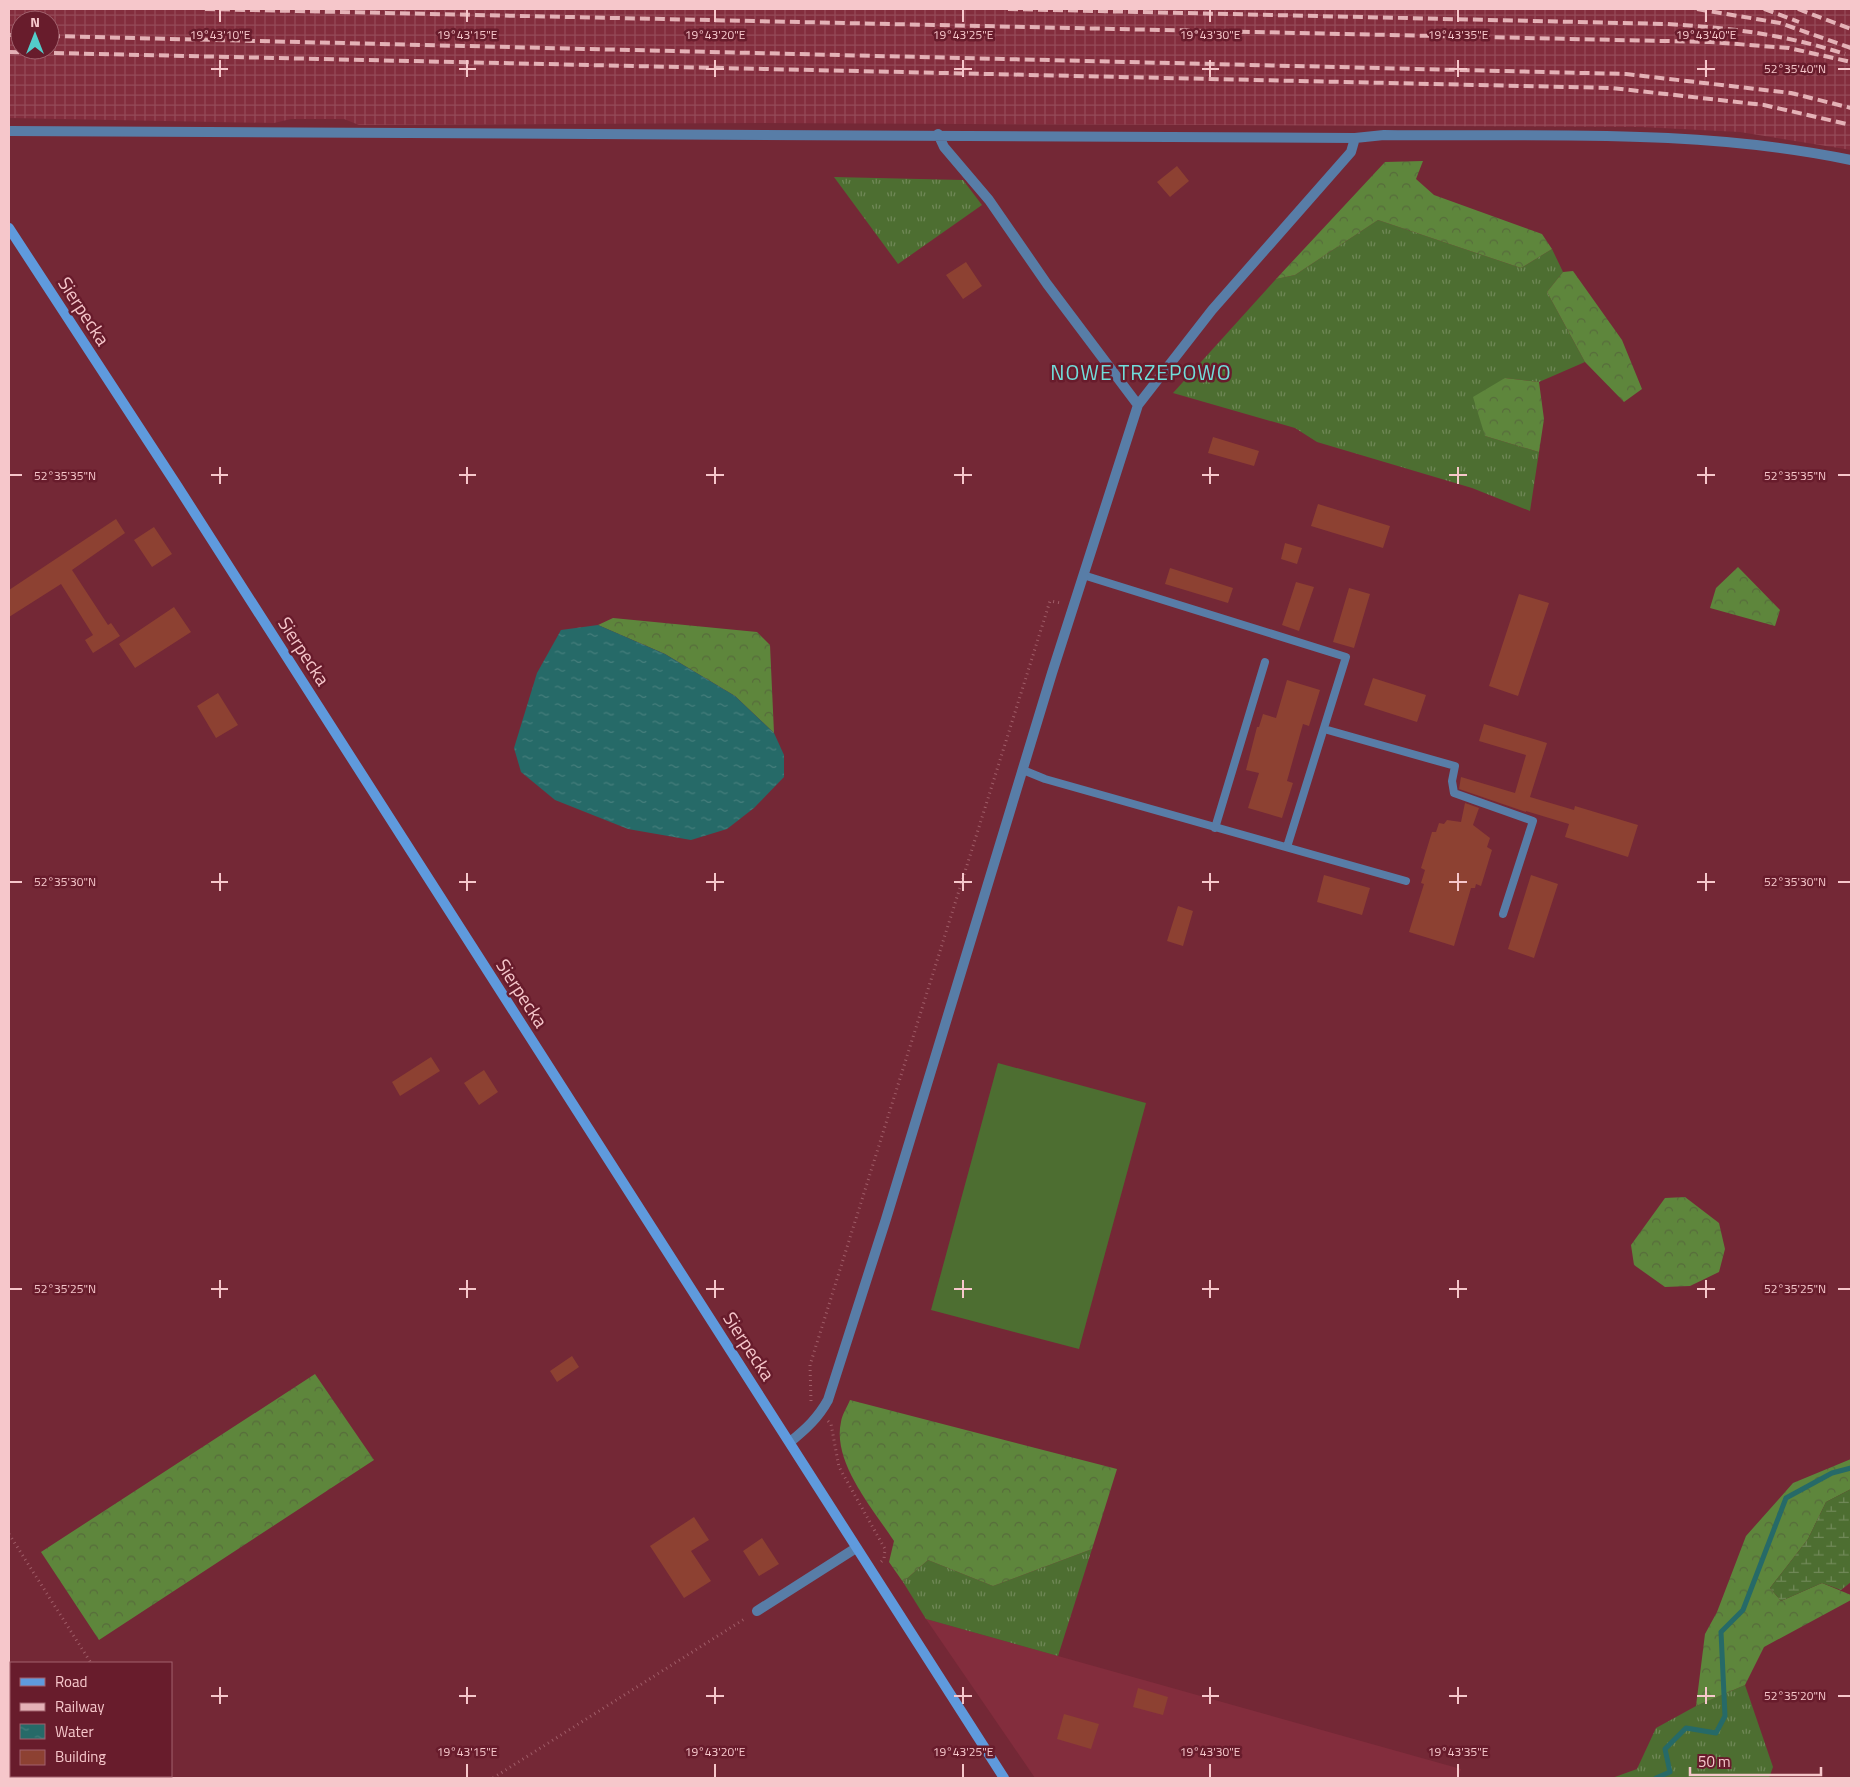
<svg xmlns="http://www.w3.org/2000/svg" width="1860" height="1787" font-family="'Titillium Web',sans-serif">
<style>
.built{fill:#832d3d}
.industrial{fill:url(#industrial-grid);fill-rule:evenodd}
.grass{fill:url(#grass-tufts)}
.forest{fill:url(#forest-crowns)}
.wetland{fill:url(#wetland-marsh)}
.pitch{fill:#4d6e31}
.water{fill:url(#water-ripples)}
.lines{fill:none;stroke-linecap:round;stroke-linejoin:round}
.stream{stroke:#266a68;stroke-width:5}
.building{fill:#8d4132}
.path{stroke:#a05d68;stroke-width:3;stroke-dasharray:1 4;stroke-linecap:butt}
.lane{stroke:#587da7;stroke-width:8}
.street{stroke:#587da7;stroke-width:10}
.secondary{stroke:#5f9add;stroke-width:10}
.rail{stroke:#e4b1b6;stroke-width:4;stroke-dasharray:10 5;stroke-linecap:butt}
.ticks{fill:none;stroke:#f6c7cb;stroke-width:2}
.labels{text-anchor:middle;stroke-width:5;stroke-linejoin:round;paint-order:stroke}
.street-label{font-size:19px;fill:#f6c7cb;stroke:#681c2c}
.quarter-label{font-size:21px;letter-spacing:1px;fill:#71ddda;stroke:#681c2c}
.ticks-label{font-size:12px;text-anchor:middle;fill:#f6c7cb;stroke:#681c2c;stroke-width:5;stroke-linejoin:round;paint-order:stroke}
</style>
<defs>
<pattern id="industrial-grid" width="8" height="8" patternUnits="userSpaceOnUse" patternTransform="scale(1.25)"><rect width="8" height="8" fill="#832d3d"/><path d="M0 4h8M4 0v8" fill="none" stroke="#954a58"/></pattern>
<pattern id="grass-tufts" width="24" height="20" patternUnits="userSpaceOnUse" patternTransform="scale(1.25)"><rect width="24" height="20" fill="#4d6e31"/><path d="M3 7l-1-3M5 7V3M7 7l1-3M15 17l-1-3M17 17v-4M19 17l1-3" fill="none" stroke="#708857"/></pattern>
<pattern id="forest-crowns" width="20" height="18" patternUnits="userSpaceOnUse" patternTransform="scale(1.25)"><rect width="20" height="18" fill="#5e863c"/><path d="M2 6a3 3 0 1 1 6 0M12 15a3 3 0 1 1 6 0" fill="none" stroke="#576c3c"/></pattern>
<pattern id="wetland-marsh" width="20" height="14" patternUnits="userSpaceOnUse" patternTransform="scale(1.25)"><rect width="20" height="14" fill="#4d6e31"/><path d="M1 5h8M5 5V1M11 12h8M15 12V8" fill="none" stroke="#708857"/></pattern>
<pattern id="water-ripples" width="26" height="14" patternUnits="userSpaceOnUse" patternTransform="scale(1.25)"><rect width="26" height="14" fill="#266a68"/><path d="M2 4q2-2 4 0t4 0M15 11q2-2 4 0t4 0" fill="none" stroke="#467e7c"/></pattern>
</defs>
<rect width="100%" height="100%" fill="#742836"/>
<!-- built -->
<path class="built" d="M926 1619 1058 1656 1461 1769 1458 1778H1035Z"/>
<!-- industrial -->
<path class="industrial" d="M9 9H1851V150L1740 132 1641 127 760 123 359 125 344 119H291L274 123 9 118ZM20 20H50V50H20Z"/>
<!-- grass -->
<path class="grass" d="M834 177 963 180 982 205 898 264Z
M1378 220 1521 268 1552 249 1563 272 1547 292 1585 362 1539 382 1505 378 1485 436 1539 452 1530 511 1472 488 1317 442 1295 428 1173 393 1276 279 1295 275Z
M1092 1549 1058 1656 926 1619 903 1582 928 1560 993 1586Z
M1745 1685 1773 1767 1769 1778H1612L1637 1769 1656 1728 1696 1706Z
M11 1750V1776H151L153 1778H9V1752Z"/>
<!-- forest -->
<path class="forest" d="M1423 161 1416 179 1434 195 1542 234 1552 249 1521 268 1378 220 1295 275 1276 279 1385 162Z
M1573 271 1622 340 1642 389 1624 402 1585 362 1547 292 1563 272Z
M1505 378 1539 382 1544 419 1539 452 1485 436 1473 397Z
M1738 567 1780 610 1775 626 1710 608 1716 588Z
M613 618 757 632 770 645 774 733 735 696 665 654 598 625Z
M1685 1197 1719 1223 1725 1249 1719 1272 1690 1286 1665 1287 1634 1265 1631 1245 1665 1198Z
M315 1374 374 1460 99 1640 41 1552Z
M850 1400 1117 1469 1092 1549 993 1586 928 1560 903 1582 889 1562 894 1541C873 1509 832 1462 841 1422 842 1415 847 1407 850 1400Z
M1851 1459V1489L1826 1502 1808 1539 1770 1588 1781 1601 1822 1583 1851 1595V1600L1764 1647 1745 1685 1696 1706 1705 1634 1717 1612 1746 1536 1793 1483Z"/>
<!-- wetland -->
<path class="wetland" d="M1851 1489V1582L1841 1590 1822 1583 1781 1601 1770 1588 1808 1539 1826 1502Z"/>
<!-- pitch -->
<path class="pitch" d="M998 1063 1146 1103 1079 1349 931 1310Z"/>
<!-- water -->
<path class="water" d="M598 625 665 654 735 696 774 733 784 755V777L754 808 727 829 691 840 628 829 555 800 521 772 514 748 537 673 561 630Z"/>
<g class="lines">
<!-- stream -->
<path class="stream" d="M1656 1778 1670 1772 1665 1749 1686 1728 1716 1733 1725 1716 1721 1632 1743 1610 1786 1498 1832 1473 1851 1468"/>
</g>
<!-- building -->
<path class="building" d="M1177 166 1189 181 1170 197 1157 182Z
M966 262 982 286 963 299 946 275Z
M1213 437 1259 451 1254 466 1208 453Z
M1318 504 1390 526 1383 548 1311 526Z
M116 519 125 533 72 570 108 625 111 623 120 636 93 653 85 640 93 635 61 584 9 617V590Z
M154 527 172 554 152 567 134 540Z
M1285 543 1302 548 1297 564 1281 559Z
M1170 568 1233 588 1228 603 1165 584Z
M1296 582 1314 587 1299 631 1282 625Z
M1349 588 1370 594 1354 648 1333 642Z
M1519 594 1549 603 1518 696 1489 686Z
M174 607 191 632 135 668 119 644Z
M1373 678 1426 695 1417 722 1364 705Z
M1287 680 1320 690 1309 726 1303 724 1287 781 1293 783 1282 818 1248 808 1259 773 1246 770 1257 727H1259L1263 714 1276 718Z
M218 693 238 725 216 738 197 706Z
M1484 724 1547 743 1530 797 1574 810 1575 806 1638 825 1628 857 1565 837 1569 824 1526 811V812L1459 789 1461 777 1515 793 1526 755 1479 741Z
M1465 803 1479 808 1473 825 1490 838 1487 847 1492 850 1481 886 1476 884 1475 888H1471L1454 946 1409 932 1424 884 1421 883 1425 870 1421 868 1432 832H1436L1439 823 1444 824 1447 820 1461 822Z
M1324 875 1370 888 1362 915 1317 902Z
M1531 875 1558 884 1534 958 1508 949Z
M1178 906 1193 911 1183 946 1167 941Z
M431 1057 440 1071 400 1096 392 1082Z
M484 1070 498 1092 479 1105 464 1083Z
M572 1356 579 1367 557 1382 550 1371Z
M694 1517 709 1540 691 1551 711 1581 684 1598 650 1546Z
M762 1538 779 1564 759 1576 743 1551Z
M1138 1688 1168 1697 1163 1715 1133 1707Z
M1064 1714 1099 1724 1091 1749 1057 1739Z"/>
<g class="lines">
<!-- path -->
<path class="path" d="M811 1401 810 1365 1050 601 1061 603
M828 1421 831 1424 839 1467 885 1549 884 1559 881 1562
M9 1534 91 1663
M162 1776 164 1778
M493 1778 746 1618"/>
<!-- lane -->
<path class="lane" d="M1083 575 1346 657 1287 847
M1324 729 1455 766 1452 781 1454 793 1533 821 1503 914
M1023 770 1045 779 1406 881
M1215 828 1265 662"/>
<!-- street -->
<path class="street" d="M9 131 1355 138
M938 134 944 147 989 200 1047 284 1138 405
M790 1442C806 1429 818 1418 828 1400L886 1219 1052 673 1138 405 1212 310 1351 152 1355 138 1384 135C1540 137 1698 128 1851 160
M757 1611 856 1548"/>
<!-- secondary -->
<path class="secondary" d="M9 228 178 487 1004 1778"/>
<!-- rail -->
<path class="rail" d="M205 9 1710 42 1789 48 1851 62
M1008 9 1667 24C1731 28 1783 34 1845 54
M1697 9 1780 23 1851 48
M1764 9 1799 22
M1798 9 1851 29
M9 35H20
M50 36 1626 74 1791 93 1851 108
M9 52 1612 88 1764 105 1851 125"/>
</g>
<!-- ticks -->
<path class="ticks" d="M220 10V22M467 10V22M715 10V22M963 10V22M1210 10V22M1458 10V22M1706 10V22M220 60V77M467 60V77M715 60V77M963 60V77M1210 60V77M1458 60V77M1706 60V77M211 69H228M459 69H476M706 69H724M954 69H972M1202 69H1219M1449 69H1467M1697 69H1715M1838 69H1850M220 467V484M467 467V484M715 467V484M963 467V484M1210 467V484M1458 467V484M1706 467V484M10 475H22M211 475H228M459 475H476M706 475H724M954 475H972M1202 475H1219M1449 475H1467M1697 475H1715M1838 475H1850M220 873V891M467 873V891M715 873V891M963 873V891M1210 873V891M1458 873V891M1706 873V891M10 882H22M211 882H228M459 882H476M706 882H724M954 882H972M1202 882H1219M1449 882H1467M1697 882H1715M1838 882H1850M220 1280V1298M467 1280V1298M715 1280V1298M963 1280V1298M1210 1280V1298M1458 1280V1298M1706 1280V1298M10 1289H22M211 1289H228M459 1289H476M706 1289H724M954 1289H972M1202 1289H1219M1449 1289H1467M1697 1289H1715M1838 1289H1850M220 1687V1704M467 1687V1704M715 1687V1704M963 1687V1704M1210 1687V1704M1458 1687V1704M1706 1687V1704M211 1696H228M459 1696H476M706 1696H724M954 1696H972M1202 1696H1219M1449 1696H1467M1697 1696H1715M1838 1696H1850M467 1764V1777M715 1764V1777M963 1764V1777M1210 1764V1777M1458 1764V1777"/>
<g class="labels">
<!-- street labels -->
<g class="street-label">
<text transform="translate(84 311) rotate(57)" y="7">Sierpecka</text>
<text transform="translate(304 651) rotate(57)" y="7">Sierpecka</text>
<text transform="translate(522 993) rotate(57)" y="7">Sierpecka</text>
<text transform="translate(749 1346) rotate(57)" y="7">Sierpecka</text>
</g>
<!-- quarter labels -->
<g class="quarter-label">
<text x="1141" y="380">NOWE TRZEPOWO</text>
</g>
</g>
<g class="ticks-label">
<text x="220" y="39">19°43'10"E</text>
<text x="467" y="39">19°43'15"E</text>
<text x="715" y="39">19°43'20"E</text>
<text x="963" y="39">19°43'25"E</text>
<text x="1210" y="39">19°43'30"E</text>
<text x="1458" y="39">19°43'35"E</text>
<text x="1706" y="39">19°43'40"E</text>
<text x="1795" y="73">52°35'40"N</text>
<text x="65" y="480">52°35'35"N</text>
<text x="1795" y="480">52°35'35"N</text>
<text x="65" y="886">52°35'30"N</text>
<text x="1795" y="886">52°35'30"N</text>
<text x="65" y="1293">52°35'25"N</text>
<text x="1795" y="1293">52°35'25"N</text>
<text x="1795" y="1700">52°35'20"N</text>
<text x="467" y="1756">19°43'15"E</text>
<text x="715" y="1756">19°43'20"E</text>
<text x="963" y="1756">19°43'25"E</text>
<text x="1210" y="1756">19°43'30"E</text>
<text x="1458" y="1756">19°43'35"E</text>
</g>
<!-- border -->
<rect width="1860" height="1787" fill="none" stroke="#f6c7cb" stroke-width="20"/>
<!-- legend -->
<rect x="10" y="1662" width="162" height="115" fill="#681c2c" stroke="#a1606c"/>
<rect x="20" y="1678" width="25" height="8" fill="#5f9add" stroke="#a1606c"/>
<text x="55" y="1687" font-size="15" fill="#f6c7cb">Road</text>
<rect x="20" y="1703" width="25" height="8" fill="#e4b1b6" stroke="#a1606c"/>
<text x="55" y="1712" font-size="15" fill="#f6c7cb">Railway</text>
<rect x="20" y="1724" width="25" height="15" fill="url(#water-ripples)" stroke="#a1606c"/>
<text x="55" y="1737" font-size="15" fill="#f6c7cb">Water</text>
<rect x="20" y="1750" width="25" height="15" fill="#8d4132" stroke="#a1606c"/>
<text x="55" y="1762" font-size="15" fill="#f6c7cb">Building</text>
<!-- north arrow -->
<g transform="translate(35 35)"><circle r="24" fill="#681c2c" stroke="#a1606c"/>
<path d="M0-4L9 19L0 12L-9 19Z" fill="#53cdca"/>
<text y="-8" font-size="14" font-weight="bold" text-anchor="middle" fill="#f6c7cb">N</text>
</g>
<!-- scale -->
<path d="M1690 1767v8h131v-8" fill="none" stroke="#f6c7cb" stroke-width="2.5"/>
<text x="1698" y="1767" font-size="15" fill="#f6c7cb" stroke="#681c2c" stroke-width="4" paint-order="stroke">50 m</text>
</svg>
